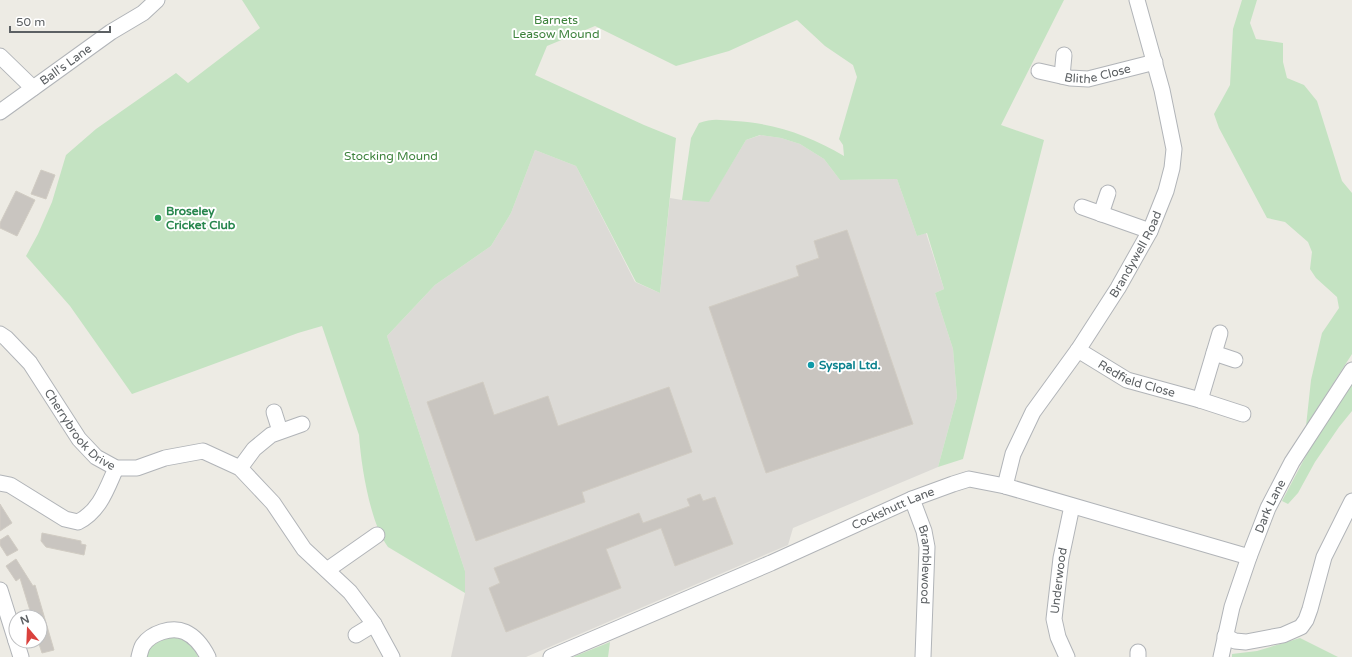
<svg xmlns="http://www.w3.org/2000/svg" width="1352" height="657" font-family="'Varela Round',sans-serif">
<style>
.industrial{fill:#dcdad6}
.green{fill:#c4e3c2}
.building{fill:#c9c5c0;stroke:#d1ccc3}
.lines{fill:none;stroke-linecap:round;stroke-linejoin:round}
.minor-casing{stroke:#b1b4b8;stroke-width:17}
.minor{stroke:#fff;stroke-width:15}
.leisure-dot{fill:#2e9e5b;stroke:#fff;stroke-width:1.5}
.culture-dot{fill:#0f9aa8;stroke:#fff;stroke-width:1.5}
.labels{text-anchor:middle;stroke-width:4;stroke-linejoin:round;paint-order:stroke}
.park-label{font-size:12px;fill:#3d823c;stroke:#fff}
.street-label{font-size:12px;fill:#5c6063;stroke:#fff}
.leisure-label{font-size:12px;font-weight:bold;fill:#27864d;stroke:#fff;text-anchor:start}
.culture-label{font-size:12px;font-weight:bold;fill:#0d838f;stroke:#fff;text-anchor:start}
</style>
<rect width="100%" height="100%" fill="#edebe4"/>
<!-- industrial -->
<path class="industrial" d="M761 135 781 138 800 144 824 159 840 180 897 179 917 236 926 233 944 289 935 293 953 349 957 397 938 467 793 528 788 545 526 657H451L465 593V571L387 336 435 285 491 246 511 213 535 150 576 166 635 282 660 293 670 198 682 200 709 201 746 140Z"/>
<!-- green -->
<path class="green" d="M242 0H1064L1001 125 1044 140 963 459 938 467 957 397 953 349 935 293 944 289 927 233 917 236 897 179 840 180 824 159 800 144 781 138 760 135 746 140 709 202 682 200 691 138 699 123C713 118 719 120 735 121 774 123 811 136 844 156L843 145 839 139 857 77 853 65 825 46 797 20 729 51 676 66 595 26 547 46 535 75 644 125 676 138 660 293 636 282 576 166 535 150 511 213 491 246 435 285 387 336 465 571V593L388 547C370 523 361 465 359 435L322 326 298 333 132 394 70 306 26 256 38 234 52 202 66 155 96 129 176 73 188 83 260 28Z
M1242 0H1257L1250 23 1256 39 1283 43V62L1287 78 1304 85 1317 101 1342 181 1352 193V354L1306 426 1311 380 1322 333 1339 308 1337 297 1316 278 1310 269 1312 252 1308 242 1285 222 1267 218 1219 128 1214 114 1230 85 1233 29Z
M1352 384V411L1339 427 1315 462 1298 493 1288 504 1282 501 1309 450Z
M167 637C182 638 192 641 198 657H144L150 647Z
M1300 638 1338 657H1232V654L1257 651Z
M610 642 608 657H573Z"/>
<!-- building -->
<path class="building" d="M41 170 55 175 46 199 31 194Z
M16 191 35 200 17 236 0 228V223Z
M847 230 913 424 766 473 709 307 799 276 796 266 819 258 814 241Z
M483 382 494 415 548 396 558 426 669 387 692 452 582 492 585 502 476 541 427 402Z
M700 494 703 501 715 497 733 544 675 566 661 528 606 549 621 588 506 632 489 588 500 583 494 568 639 513 643 523 690 506 687 499Z
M0 504 12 523 0 531Z
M42 533 81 541V544L86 545 84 555 46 547 41 541Z
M8 535 18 550 7 556 0 545V540Z
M16 559 33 586 35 585 54 650 42 653 38 641H40V617H32L20 578 16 581 6 566Z"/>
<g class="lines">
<defs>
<g id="minor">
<path d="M0 56 33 88"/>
<path id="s1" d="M1039 71 1070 78 1088 79 1155 62"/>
<path d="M1062 76 1064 55"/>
<path id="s2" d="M0 112 111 32 143 13 157 0"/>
<path d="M1082 207 1150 231"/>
<path d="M1101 214 1108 193"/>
<path id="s3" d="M0 334 6 338 30 363 79 439 96 457 116 468H137L165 458 203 451 240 468 273 503 304 549 350 592 374 624 392 657"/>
<path id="s4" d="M1078 350 1127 380 1200 400 1243 414"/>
<path d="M1214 353 1235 360"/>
<path d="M1200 400 1220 333"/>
<path d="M274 412 280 431"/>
<path d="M240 468 254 449 271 435 302 424"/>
<path d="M0 483 10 485 65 519 78 522C100 511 107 488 116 468"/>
<path id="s5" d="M1005 486 1013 454 1033 412 1078 350 1118 288 1150 231 1166 191 1172 168 1174 149 1162 90 1137 0"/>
<path id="s6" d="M912 499 924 531 927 547 923 657"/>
<path d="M327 570 377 535"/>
<path d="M0 590 16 641"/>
<path d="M356 635 374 624"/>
<path d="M1225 636 1235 641 1246 642 1283 635 1301 627 1306 620 1310 609 1324 557 1352 501"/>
<path d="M16 641 21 657"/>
<path d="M139 657C140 653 141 648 143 645 151 633 172 626 185 632 196 637 203 647 208 657"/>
<path id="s7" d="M551 657 771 563 912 499 953 484 969 479 1005 486 1249 557"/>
<path id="s8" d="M1067 657 1058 637 1054 619 1061 558 1072 506"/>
<path d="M1138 657V652"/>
<path id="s9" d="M1221 657 1232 607 1249 557 1268 508 1292 462 1352 370"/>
</g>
</defs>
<!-- minor casing -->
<use href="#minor" class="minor-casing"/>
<!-- minor -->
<use href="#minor" class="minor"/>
</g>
<!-- markers -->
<circle class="leisure-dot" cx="158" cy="218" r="4"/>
<circle class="culture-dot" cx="811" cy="365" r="4"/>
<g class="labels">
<!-- park labels -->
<g class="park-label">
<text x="556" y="24">Barnets<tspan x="556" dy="14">Leasow Mound</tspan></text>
<text x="391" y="160">Stocking Mound</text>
</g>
<!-- street labels -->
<g class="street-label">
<text dy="4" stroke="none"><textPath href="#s2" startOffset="81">Ball's Lane</textPath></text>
<text dy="4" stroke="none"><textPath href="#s1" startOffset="60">Blithe Close</textPath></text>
<text dy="4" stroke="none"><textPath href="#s5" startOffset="268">Brandywell Road</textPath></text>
<text dy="4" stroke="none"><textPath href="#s4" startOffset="66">Redfield Close</textPath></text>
<text dy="4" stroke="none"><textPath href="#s3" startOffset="126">Cherrybrook Drive</textPath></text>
<text dy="4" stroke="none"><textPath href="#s9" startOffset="159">Dark Lane</textPath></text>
<text dy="4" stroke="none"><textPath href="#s7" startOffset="373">Cockshutt Lane</textPath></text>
<text dy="4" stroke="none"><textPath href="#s6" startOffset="68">Bramblewood</textPath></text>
<text dy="4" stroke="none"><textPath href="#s8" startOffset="79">Underwood</textPath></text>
</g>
<!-- leisure labels -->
<g class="leisure-label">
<text x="166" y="215">Broseley<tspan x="166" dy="14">Cricket Club</tspan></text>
</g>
<!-- culture labels -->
<g class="culture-label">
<text x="819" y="369">Syspal Ltd.</text>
</g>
</g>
<!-- north arrow -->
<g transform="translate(28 629) rotate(341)"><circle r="19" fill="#ffffff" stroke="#bebfc1"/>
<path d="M0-3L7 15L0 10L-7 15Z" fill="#da413d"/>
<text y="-6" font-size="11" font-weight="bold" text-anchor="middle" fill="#5c6063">N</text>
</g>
<!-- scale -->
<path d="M10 26v6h100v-6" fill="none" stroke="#5c6063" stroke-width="2"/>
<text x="16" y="26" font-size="12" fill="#5c6063" stroke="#ffffff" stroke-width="3" paint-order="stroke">50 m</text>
</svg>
